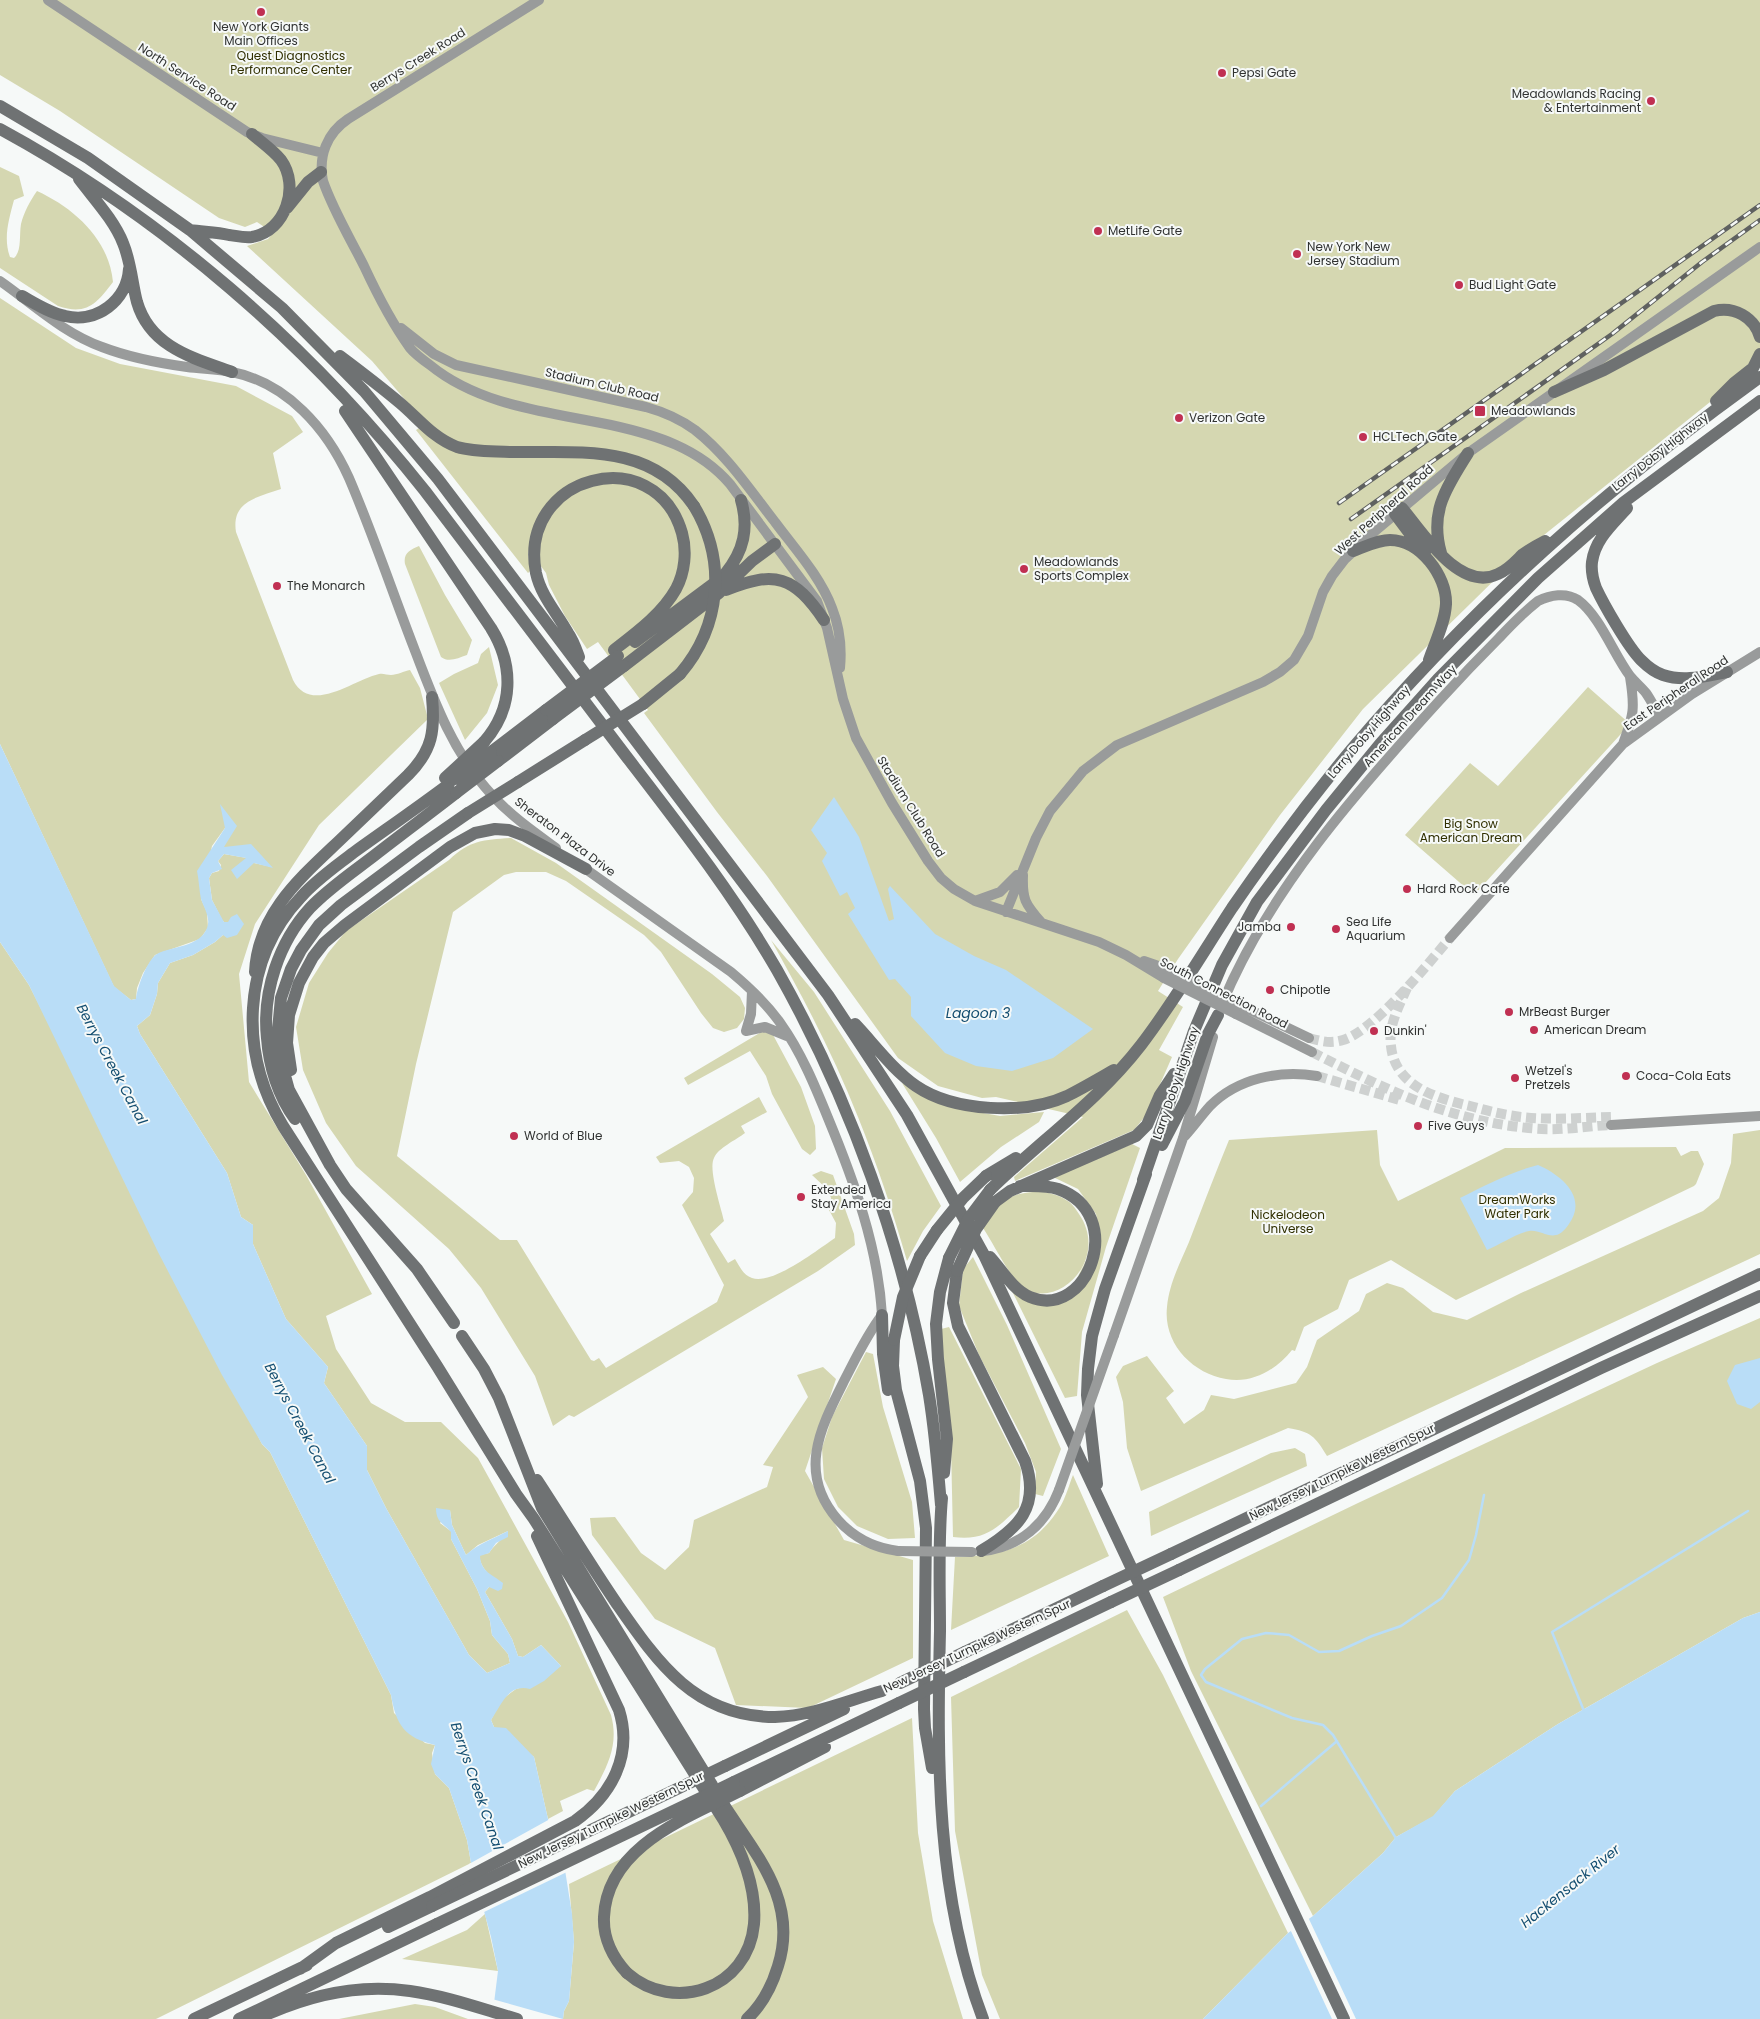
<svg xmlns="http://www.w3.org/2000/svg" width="1760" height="2019" font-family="Poppins,sans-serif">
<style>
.green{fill:#d5d7b1}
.water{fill:#b9ddf7}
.pier{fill:#f6f9f8}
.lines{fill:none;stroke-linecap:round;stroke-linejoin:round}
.stream{stroke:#b9ddf7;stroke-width:2.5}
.secondary-tunnel{stroke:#ced1d0;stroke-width:10;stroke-dasharray:10 5;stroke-linecap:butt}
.secondary{stroke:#999b9b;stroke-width:10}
.highway{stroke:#6f7273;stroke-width:12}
.rail-casing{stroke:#5f6160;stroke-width:4.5}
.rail{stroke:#f6f9f8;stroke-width:2.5;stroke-dasharray:8;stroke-linecap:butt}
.secondary-bridge{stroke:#999b9b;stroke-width:10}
.highway-bridge{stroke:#6f7273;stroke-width:12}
.poi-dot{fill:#c03052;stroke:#f6f9f8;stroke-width:2}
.labels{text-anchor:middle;stroke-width:4;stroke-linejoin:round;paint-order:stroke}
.poi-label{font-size:12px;fill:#303231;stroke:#f6f9f8;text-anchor:start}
.park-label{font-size:12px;fill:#302f00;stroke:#f6f9f8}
.street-label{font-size:12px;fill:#303231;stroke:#f6f9f8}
.water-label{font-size:14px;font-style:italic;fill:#124d70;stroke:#f6f9f8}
</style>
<rect width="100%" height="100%" fill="#f6f9f8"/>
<!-- green -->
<path class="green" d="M0 0H1760V362L1524 551 1363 709 1280 815 1178 959 1158 991 1183 1007 1159 1050 1172 1057 1147 1114 1134 1130 1015 1181 1014 1177 1083 1117 996 1097 982 1098 938 1086 898 1058 767 876 717 812 644 713 648 710 598 642 587 649 565 616 549 585 546 573 529 550 528 554 531 570 528 573 416 430 419 428 441 442 372 361 247 246 268 239 273 233 257 222 245 227 219 218 60 111 0 75Z
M0 167 19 176 24 196 14 200C9 219 3 238 10 257L14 258C22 251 19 235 21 224 24 212 30 201 37 191 74 208 109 239 113 282 97 303 87 316 58 306L0 268Z
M0 298 76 348 120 364 236 386 292 416 303 432 273 453 281 489C258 497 231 501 236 532L293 680C311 715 353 680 379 674 383 673 387 675 391 675 397 675 404 671 410 670L420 688 428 719 319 825 255 924 239 974 249 1082 306 1175 372 1294 326 1316 336 1349 371 1403 405 1422H441L478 1458 568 1622 611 1715C619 1744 608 1765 594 1791L587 1789 560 1801 563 1811 548 1819 534 1757 494 1727 491 1720 501 1700 516 1689 523 1687 561 1666 541 1645 523 1657 518 1656 512 1639 485 1592 489 1587H492C491 1571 481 1571 479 1555L489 1553C495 1544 502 1540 508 1531L478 1545 466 1555 452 1525 450 1510 440 1523 452 1532 451 1539 477 1589 490 1621 492 1635 508 1654 510 1663 487 1673 469 1655 386 1508 367 1470V1446L324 1383 328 1367 286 1319 253 1244V1225L241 1217 227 1173 140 1034 137 1026 150 1015 157 994 158 983 170 963 193 955 215 942 223 935 228 922H224L222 920 212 900 209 878 212 873 219 871 221 865 218 861 224 854 247 858 254 863 272 867 224 847 225 828 212 846 201 899 207 912 208 928 200 939 155 955 143 973 137 988 136 999 131 1000 114 987 0 744Z
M419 546 445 595 472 640 467 655C458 658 449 663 441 657L405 564C403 553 410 550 419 546Z
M489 647 498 685 487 713 465 740 439 683 454 674 478 663 481 654Z
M1588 687 1630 724 1474 895 1405 835 1470 763 1498 786Z
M511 838 556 863 712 974 740 997 745 1008 744 1019 737 1028 724 1032 713 1028 701 1013 661 952 644 935 566 881 546 872H516L504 875 453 912 416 1064 397 1156 500 1240H517L591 1360 594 1361 599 1358 606 1368 717 1302 724 1285 682 1205 693 1192 694 1178 689 1167 679 1161 660 1163 656 1157 759 1097 767 1112 741 1126 745 1133C736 1140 718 1148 714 1158 708 1169 721 1207 724 1221L710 1234 728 1263 735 1259C740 1267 743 1275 752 1278 773 1285 817 1250 835 1238L836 1223 829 1210 831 1198 828 1190 812 1175 821 1171 833 1175 854 1234 855 1245 818 1271 574 1417 569 1415 553 1426 535 1376 481 1288 449 1249 356 1166 326 1123 303 1070 296 1027 309 983 328 953 346 931 449 860C470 840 484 840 511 838Z
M771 940 814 992 890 1111 941 1206 923 1231 907 1261C893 1212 877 1164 858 1117 834 1056 803 997 771 940Z
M0 942 29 985 262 1444 270 1452 391 1695 394 1713 425 1743 435 1745 432 1753 435 1774 449 1788 467 1840 471 1863 156 2019H0Z
M763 1031 772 1033 801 1087 815 1126 816 1149 810 1155 802 1149 772 1094 766 1076 750 1051 688 1085 684 1078Z
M902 1083 950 1107 1000 1116 1044 1112 1039 1122 1001 1147 960 1182 936 1138Z
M1377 1130 1380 1165 1398 1201 1505 1148 1676 1147 1681 1156 1691 1151H1698L1704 1164 1696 1184 1694 1186 1456 1300 1391 1260 1349 1280 1338 1309 1304 1327 1295 1351 1292 1350C1276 1370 1252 1384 1226 1379 1192 1373 1163 1343 1167 1307 1169 1284 1180 1263 1189 1242 1202 1208 1215 1174 1229 1140Z
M1760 1130V1254L1327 1456C1315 1436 1311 1432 1288 1428L1141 1491 1127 1448 1123 1402 1116 1377 1123 1366 1147 1356 1174 1391 1166 1398 1184 1424 1204 1410 1211 1395 1234 1399 1296 1383 1307 1367 1317 1340 1359 1311 1366 1294 1387 1283 1403 1288 1433 1312 1467 1320 1521 1293 1703 1211 1719 1198 1731 1163 1733 1134Z
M1132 1144 1140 1148 1106 1247 1082 1332 1077 1396 1065 1398 1012 1291 1065 1301 1100 1234 1096 1214 1078 1189 1053 1177Z
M1041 1191C1049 1193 1059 1195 1066 1200 1072 1203 1075 1208 1079 1214 1112 1262 1051 1317 1018 1283 1007 1271 993 1243 983 1228 1004 1198 1003 1195 1041 1191Z
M973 1257 1007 1325 1061 1449 1043 1496 1035 1494 1036 1472 1025 1443 979 1355 959 1306 963 1269Z
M1760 1318V1612L1743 1618 1558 1724 1455 1791 1433 1817 1396 1837 1383 1853 1313 1916 1191 1671 1163 1597 1358 1503 1657 1363Z
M949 1327 1021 1469 1019 1507C997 1528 986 1541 953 1537L951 1446 941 1329Z
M866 1352 873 1354 883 1407 912 1502 915 1538 888 1539 857 1526 838 1507 824 1479 822 1448 832 1417Z
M823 1367 836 1379 805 1471 844 1540 913 1560V1658L808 1708 736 1705 715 1648 655 1619 592 1535 590 1518 615 1517 641 1553 665 1570 689 1547 694 1520 767 1487 773 1467 763 1465 808 1397 797 1375Z
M1295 1448 1305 1454 1307 1466 1151 1536 1149 1512 1271 1453Z
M1073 1475 1109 1556 951 1630 955 1557C1002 1555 1034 1549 1060 1507 1066 1497 1069 1485 1073 1475Z
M1127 1610 1163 1675 1288 1933 1203 2019H1000L982 1975 955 1831 951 1697Z
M912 1718 918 1833 933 1921 963 2019H563L564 2011 569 2001 574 1942 569 1884Z
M485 1914 498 1971 402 1959 467 1930Z
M415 2004 435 2007 468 2019H339Z"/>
<!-- water -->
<path class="water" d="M0 744 114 986 131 1000 136 999C137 988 147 960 157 954 172 946 200 947 207 928 211 918 204 908 201 899 199 890 199 880 197 871L225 828 220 804 237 826 224 847 251 844 273 868 254 863 237 879 231 870 246 858 224 854 218 861 222 869 212 873 209 878 212 900 224 922H228L231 917 237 914 244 924 237 935 227 938 223 935 215 942 193 955 170 963 158 983 157 994 150 1015 137 1026 140 1034 227 1173 241 1217 253 1225V1244L286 1319 328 1367 324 1383 367 1446V1470L386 1508 469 1655 487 1673 510 1663 508 1654 492 1635 490 1621 477 1589 451 1539V1532C443 1523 436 1522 436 1508L450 1510 452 1525 466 1555C479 1543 493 1539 508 1531V1537L496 1543 489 1553 480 1556C481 1572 492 1574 503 1583L502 1589 498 1591 489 1587 485 1592 512 1639 518 1656 523 1657 541 1645 561 1666 544 1681 530 1689C508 1683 501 1706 491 1720L494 1727 506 1728 534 1757 548 1819 562 1851 572 1914 574 1942 569 2001 564 2011 563 2019H488L494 2003 498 1971 491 1937 471 1863 467 1840 449 1788 435 1774 431 1764 435 1745C405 1738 396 1725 391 1695L270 1452 262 1444 222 1375 158 1252 29 985 0 942Z
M834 797 859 837 889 921 894 919 888 889 890 886 935 934 974 956 1006 970 1093 1029 1053 1058 1012 1071 976 1066 945 1053 911 1016V997L895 979 889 980 848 914 855 908 847 892 840 896 822 861 827 853 811 830Z
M1538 1165C1559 1174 1585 1194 1572 1219 1569 1224 1565 1231 1559 1234 1549 1239 1539 1229 1529 1231 1517 1233 1499 1245 1487 1250L1460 1198C1486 1185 1510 1172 1538 1165Z
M1760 1358V1402L1751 1409 1737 1404 1727 1381 1735 1365Z
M1760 1612V2019H1203L1288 1933 1313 1916 1383 1853 1396 1837 1433 1816 1455 1791 1558 1724 1743 1618Z"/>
<!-- pier -->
<path class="pier" d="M550 1819 565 1851 569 1871 482 1913 469 1864Z
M1308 1917 1356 2019H1332L1290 1929Z
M492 1999 563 2019H485Z"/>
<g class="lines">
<!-- stream -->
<path class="stream" d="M1584 1711 1552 1632 1748 1511
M1261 1806 1337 1741
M1397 1840 1333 1735 1323 1725 1292 1718 1206 1682 1201 1675 1205 1669 1242 1639 1266 1633 1289 1635 1319 1652 1339 1651 1372 1636 1401 1626 1442 1598 1469 1560 1476 1535 1484 1495"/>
<!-- secondary-tunnel -->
<path class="secondary-tunnel" d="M1407 988C1399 1006 1388 1026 1391 1046 1395 1088 1440 1099 1474 1107 1485 1110 1496 1113 1508 1115 1541 1121 1577 1118 1611 1117
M1309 1038C1320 1041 1331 1044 1343 1040 1375 1030 1427 965 1450 938
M1312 1052C1388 1091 1456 1124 1542 1129 1565 1130 1588 1126 1611 1125
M1317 1076 1400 1100"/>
<!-- secondary -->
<path class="secondary" d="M48 0 247 132 262 138 323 153
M539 0 348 119C327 133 318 156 323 181 333 210 350 238 364 266 377 294 391 322 410 348 415 354 423 360 430 365 480 406 549 412 611 425 656 435 699 448 730 484L817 601 827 628 843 699 856 738 892 803 928 861 941 878 954 889 975 901 1099 942 1126 955 1164 978
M0 281C33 304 63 333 102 347 128 357 158 363 187 367 202 369 217 369 232 372 287 383 327 429 349 478 373 534 392 591 414 648 434 701 453 753 492 795 511 816 534 832 556 848
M401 328 434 354 456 365 646 407C664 412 680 419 695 430 727 455 750 490 775 522 795 549 820 576 832 608 840 628 842 647 840 668
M1623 744C1634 714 1635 708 1630 677
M580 865 731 972C749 987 767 1004 781 1024 801 1052 815 1086 828 1118 854 1181 878 1247 882 1315 866 1336 856 1358 844 1381 820 1429 797 1473 838 1520 854 1538 875 1548 898 1551
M1023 875C1022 899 1025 904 1041 922
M975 901 1000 892 1017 875
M1006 912 1036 838 1050 811 1083 771 1117 745 1263 682 1280 672 1294 660 1308 636 1323 592 1332 576 1345 559 1374 532 1468 453 1760 247
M1450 938 1623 744 1692 694 1760 652
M1144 961 1170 970
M752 991 751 1014 746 1031 765 1027 787 1036
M1222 1004C1269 890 1357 791 1439 701 1459 679 1479 658 1499 638 1511 625 1524 612 1538 601 1550 595 1566 592 1578 600 1600 616 1614 655 1630 676 1635 682 1641 687 1646 693 1651 700 1655 709 1660 716
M1240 1005 1309 1038
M1236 1014 1312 1052
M1611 1125 1760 1116
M1185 1136C1194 1126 1201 1116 1210 1106 1238 1078 1279 1070 1317 1076
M1114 1335 1183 1138 1213 1037
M983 1551C1020 1547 1046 1524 1059 1490"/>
<!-- highway -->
<path class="highway" d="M0 106 88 158 190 230 282 308 364 391 438 479 828 995 907 1115 984 1255 1344 2019
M0 129C164 218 309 345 425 491 492 579 559 667 626 756 679 825 733 894 777 970 850 1099 904 1248 929 1395 935 1432 938 1469 941 1505
M79 179C94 199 114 220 123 243 131 262 132 283 137 302 150 347 193 358 232 372
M287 208 308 182 321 172
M190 230C203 232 216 232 229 235 237 236 244 238 252 237 286 231 300 186 281 160 273 150 261 142 252 134
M22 296C36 304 50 313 65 316 97 324 127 300 129 269
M340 356C360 371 381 387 400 403 419 419 433 438 457 447 474 452 493 451 510 452 578 453 651 442 694 506
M1554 392 1604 370 1714 311C1734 306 1754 317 1760 337
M1716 401 1734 383 1753 368 1760 354
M345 411 491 628C514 665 514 708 484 742
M1402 508C1422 532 1460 593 1498 574 1508 570 1515 562 1522 555 1529 550 1537 545 1545 541
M1627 508C1613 524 1595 539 1592 562 1591 571 1593 580 1596 588 1604 605 1628 647 1641 660 1647 666 1654 672 1663 675 1684 682 1705 676 1727 672
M1395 514 1425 554
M1353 551C1365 547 1377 540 1390 540 1420 540 1447 576 1446 604 1445 623 1435 642 1429 660
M1441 553C1429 511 1447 487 1468 453
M725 574C744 551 749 528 741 500
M726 590C775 570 794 576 824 620
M635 642 721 578 737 570
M579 657C576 649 573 640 568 633 557 613 541 596 536 573 517 475 655 439 682 533 687 551 685 572 676 589 662 614 636 633 614 650
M624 666 719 593 752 561 775 544
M643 704 680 674
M491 752 546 710
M498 761 553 719
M518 782 585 740
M449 784C417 808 385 830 353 853 335 867 316 880 301 897 241 961 239 1053 283 1126L437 1366 516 1494 534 1519 723 1819C742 1851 757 1887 754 1924 748 1989 674 2014 627 1973
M255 972C258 914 299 879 339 841 362 819 385 797 408 775 433 750 435 730 432 697
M855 1024C874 1044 893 1070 916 1086 954 1112 1026 1115 1067 1096 1083 1088 1098 1079 1114 1070
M291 1070 287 1043 289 1015 299 983 313 957 324 943 345 925 450 847 475 833 495 829 509 830 525 836 586 869
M295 1119C278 1096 269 1066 267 1038 262 992 279 942 310 908 329 888 353 872 375 855 402 834 429 814 456 793
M1162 1145 1185 1101 1208 1034 1218 1015
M986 1176 1016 1158
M1143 1180 1194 1031 1222 965 1257 902 1326 810 1380 744 1438 679 1538 578 1624 502 1760 401
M990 1190C1040 1141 1098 1101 1141 1045 1174 1002 1202 954 1232 908 1269 854 1309 801 1351 750 1473 606 1607 487 1760 377
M995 1202 1010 1191 1136 1136 1147 1125 1160 1095 1174 1074
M920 1256 937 1230
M990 1257C1002 1270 1013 1290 1030 1297 1088 1321 1128 1214 1058 1189 1047 1185 1033 1186 1020 1186
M957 1271 953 1303 958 1326 1025 1461C1041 1507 1018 1529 981 1551
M882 1315 883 1354 888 1390
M454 1323 417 1269 346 1189 330 1165 289 1090 281 1061 278 1030 281 998 291 969 301 950 319 925 341 905 419 847 468 813
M462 1336 484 1369 499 1398 542 1508 712 1785
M894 1340 893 1366 896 1390 920 1481 926 1528 924 1709 925 1728 932 1768
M944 1473 947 1439 938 1359 936 1324 940 1292 949 1258
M537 1480C564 1521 589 1563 617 1604 658 1663 695 1717 775 1717 812 1716 846 1701 882 1691
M1097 1484 1087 1395 1088 1369 1092 1336 1105 1289 1146 1174
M942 1498C938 1542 940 1587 940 1631 937 1761 936 1895 983 2019
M1171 1554 1760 1274
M1179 1570 1601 1368 1760 1296
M965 1652 1103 1586
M964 1672 1111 1602
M725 1766 844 1709
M734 1782 899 1703
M740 1791 825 1747
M722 1802C755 1854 799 1900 778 1966 772 1986 762 2005 747 2019
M388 1927 432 1906
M300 1969 336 1943 430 1897 575 1821C612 1795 633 1755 619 1710L537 1536
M194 2019 307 1965
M239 2019 437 1924
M257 2019C305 1996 357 1983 410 1991 446 1996 482 2009 517 2019"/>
<defs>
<path id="rail" d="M1339 503 1760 205
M1351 519 1612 334 1702 262 1760 220"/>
</defs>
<!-- rail casing -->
<use href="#rail" class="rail-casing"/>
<!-- rail -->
<use href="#rail" class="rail"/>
<!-- secondary-bridge -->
<path class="secondary-bridge" d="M1170 970 1240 1005
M1164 978 1236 1014
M1059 1490 1114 1335
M898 1551 972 1552"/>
<!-- highway-bridge -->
<path class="highway-bridge" d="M680 674C721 626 727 561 694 506
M546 710 618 656
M553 719 624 666
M585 740 643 704
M445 778 484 742
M455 779 491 752
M456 793 498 761
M468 813 518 782
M937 1230 963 1198 986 1176
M949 1258 969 1218 990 1190
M957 1271 976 1229 995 1202
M894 1340 903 1297 920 1256
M1103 1586 1171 1554
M1111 1602 1179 1570
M900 1683 965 1652
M899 1703 964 1672
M432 1906 725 1766
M437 1924 734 1782
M627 1973C613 1958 603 1938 604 1917 607 1846 687 1818 740 1791"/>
</g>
<!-- markers -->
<g class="poi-dot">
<circle cx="261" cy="12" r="5"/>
<circle cx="1222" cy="73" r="5"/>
<circle cx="1651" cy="101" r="5"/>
<circle cx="1098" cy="231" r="5"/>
<circle cx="1297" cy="254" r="5"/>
<circle cx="1459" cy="285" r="5"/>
<rect x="1474" y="405" width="12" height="12" rx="2.5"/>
<circle cx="1179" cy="418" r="5"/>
<circle cx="1363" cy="437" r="5"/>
<circle cx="1024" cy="569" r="5"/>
<circle cx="277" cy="586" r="5"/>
<circle cx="1407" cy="889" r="5"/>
<circle cx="1291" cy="927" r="5"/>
<circle cx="1336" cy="929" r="5"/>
<circle cx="1270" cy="990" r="5"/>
<circle cx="1509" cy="1012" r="5"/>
<circle cx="1534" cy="1030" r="5"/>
<circle cx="1374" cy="1031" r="5"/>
<circle cx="1626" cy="1076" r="5"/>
<circle cx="1515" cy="1078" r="5"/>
<circle cx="1418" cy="1126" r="5"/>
<circle cx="514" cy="1136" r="5"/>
<circle cx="801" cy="1197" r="5"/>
</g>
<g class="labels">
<!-- poi labels -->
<g class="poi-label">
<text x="261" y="31" text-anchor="middle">New York Giants<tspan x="261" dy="14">Main Offices</tspan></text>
<text x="1232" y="77">Pepsi Gate</text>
<text x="1641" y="98" text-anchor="end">Meadowlands Racing<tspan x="1641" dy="14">&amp; Entertainment</tspan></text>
<text x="1108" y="235">MetLife Gate</text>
<text x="1307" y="251">New York New<tspan x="1307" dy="14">Jersey Stadium</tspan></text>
<text x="1469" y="289">Bud Light Gate</text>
<text x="1491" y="415">Meadowlands</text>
<text x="1189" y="422">Verizon Gate</text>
<text x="1373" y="441">HCLTech Gate</text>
<text x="1034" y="566">Meadowlands<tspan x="1034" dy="14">Sports Complex</tspan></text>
<text x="287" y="590">The Monarch</text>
<text x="1417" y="893">Hard Rock Cafe</text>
<text x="1346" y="926">Sea Life<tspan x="1346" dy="14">Aquarium</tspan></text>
<text x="1281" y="931" text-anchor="end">Jamba</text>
<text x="1280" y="994">Chipotle</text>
<text x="1519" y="1016">MrBeast Burger</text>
<text x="1544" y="1034">American Dream</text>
<text x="1384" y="1035">Dunkin'</text>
<text x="1525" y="1075">Wetzel's<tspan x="1525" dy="14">Pretzels</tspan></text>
<text x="1636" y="1080">Coca-Cola Eats</text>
<text x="1428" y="1130">Five Guys</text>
<text x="524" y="1140">World of Blue</text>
<text x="811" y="1194">Extended<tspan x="811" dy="14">Stay America</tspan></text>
</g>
<!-- park labels -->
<g class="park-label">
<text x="291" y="60">Quest Diagnostics<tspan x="291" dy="14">Performance Center</tspan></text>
<text x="1471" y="828">Big Snow<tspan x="1471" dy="14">American Dream</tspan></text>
<text x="1517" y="1204">DreamWorks<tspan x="1517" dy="14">Water Park</tspan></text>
<text x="1288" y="1219">Nickelodeon<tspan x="1288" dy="14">Universe</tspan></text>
</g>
<!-- street labels -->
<g class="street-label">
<text transform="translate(418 60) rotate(-32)" y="4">Berrys Creek Road</text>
<text transform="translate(187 77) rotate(33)" y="4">North Service Road</text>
<text transform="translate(602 385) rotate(13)" y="4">Stadium Club Road</text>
<text transform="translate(1660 452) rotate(-38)" y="4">Larry Doby Highway</text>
<text transform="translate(1384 510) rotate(-42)" y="4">West Peripheral Road</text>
<text transform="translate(1676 693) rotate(-34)" y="4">East Peripheral Road</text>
<text transform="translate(1410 716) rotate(-48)" y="4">American Dream Way</text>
<text transform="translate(1369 732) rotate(-49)" y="4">Larry Doby Highway</text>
<text transform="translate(911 807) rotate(58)" y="4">Stadium Club Road</text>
<text transform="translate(565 837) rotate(37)" y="4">Sheraton Plaza Drive</text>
<text transform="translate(1224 993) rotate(27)" y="4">South Connection Road</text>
<text transform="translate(1176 1083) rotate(-71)" y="4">Larry Doby Highway</text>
<text transform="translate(1342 1472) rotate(-26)" y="4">New Jersey Turnpike Western Spur</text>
<text transform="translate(977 1646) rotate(-25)" y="4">New Jersey Turnpike Western Spur</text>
<text transform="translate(611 1820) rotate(-26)" y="4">New Jersey Turnpike Western Spur</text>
</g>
<!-- water labels -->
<g class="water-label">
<text x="978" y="1018">Lagoon 3</text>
<text transform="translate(112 1064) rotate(62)" y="5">Berrys Creek Canal</text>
<text transform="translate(300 1423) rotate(62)" y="5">Berrys Creek Canal</text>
<text transform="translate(477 1786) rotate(71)" y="5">Berrys Creek Canal</text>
<text transform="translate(1570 1886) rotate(-39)" y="5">Hackensack River</text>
</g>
</g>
</svg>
